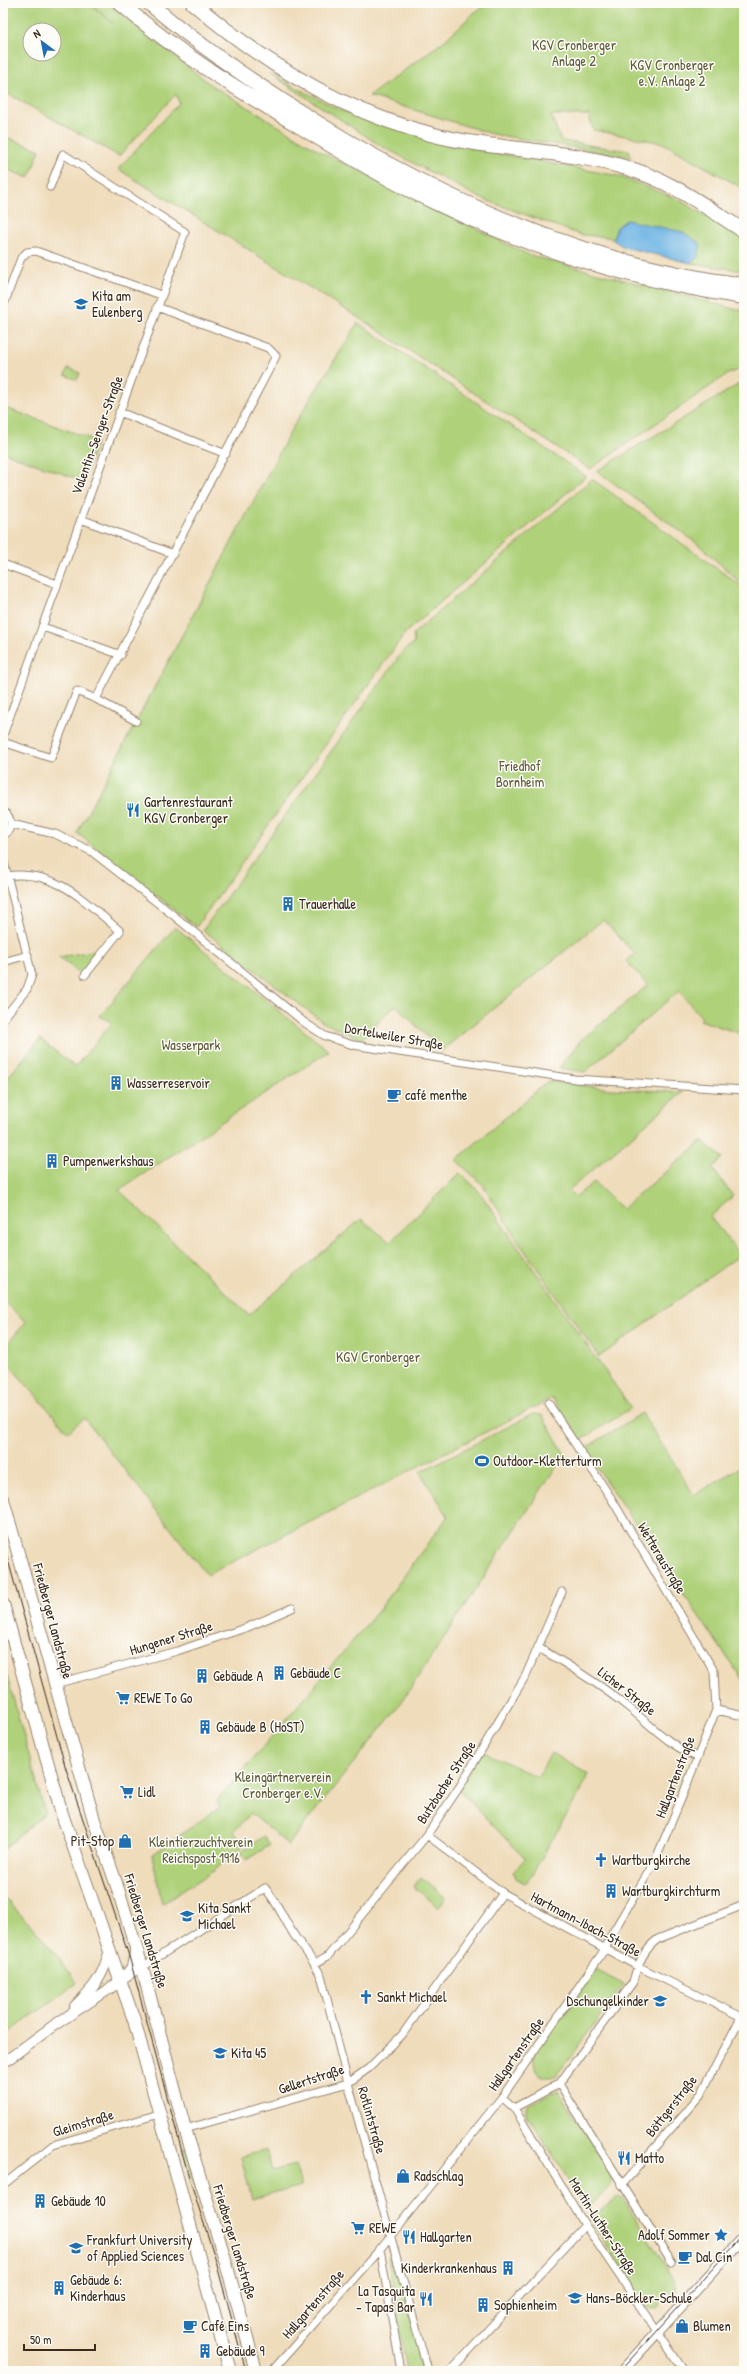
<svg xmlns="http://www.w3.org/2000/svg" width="747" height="2374" font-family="'Patrick Hand',sans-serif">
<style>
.green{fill:#afd17a;stroke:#757e4c;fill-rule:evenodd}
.water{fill:#6db4e4;stroke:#546f81}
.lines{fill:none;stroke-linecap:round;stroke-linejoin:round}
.street-casing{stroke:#95836c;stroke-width:9}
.secondary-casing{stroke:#95836c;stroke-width:12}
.primary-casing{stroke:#95836c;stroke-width:14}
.highway-casing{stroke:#95836c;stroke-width:16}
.street{stroke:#fff;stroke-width:7}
.secondary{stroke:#fff;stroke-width:10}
.primary{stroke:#fff;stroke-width:12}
.highway{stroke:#fff;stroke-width:14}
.tram{stroke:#3b2a1e;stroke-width:1}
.labels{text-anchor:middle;stroke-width:3;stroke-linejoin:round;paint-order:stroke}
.park-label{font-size:14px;fill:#5e5c3a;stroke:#fdfcf7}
.poi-label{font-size:14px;fill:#3b2a1e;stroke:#fdfcf7;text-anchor:start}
.street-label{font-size:14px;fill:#3b2a1e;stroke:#fdfcf7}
</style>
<rect width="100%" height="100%" fill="#fdfcf7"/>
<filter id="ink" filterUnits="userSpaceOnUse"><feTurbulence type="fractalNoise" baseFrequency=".025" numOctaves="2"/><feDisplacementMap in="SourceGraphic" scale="8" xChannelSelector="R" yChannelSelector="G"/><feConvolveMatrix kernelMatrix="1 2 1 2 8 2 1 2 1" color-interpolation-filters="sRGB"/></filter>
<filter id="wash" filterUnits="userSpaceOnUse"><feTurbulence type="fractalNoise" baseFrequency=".012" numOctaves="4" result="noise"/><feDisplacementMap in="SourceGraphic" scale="16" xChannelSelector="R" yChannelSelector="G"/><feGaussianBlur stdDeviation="0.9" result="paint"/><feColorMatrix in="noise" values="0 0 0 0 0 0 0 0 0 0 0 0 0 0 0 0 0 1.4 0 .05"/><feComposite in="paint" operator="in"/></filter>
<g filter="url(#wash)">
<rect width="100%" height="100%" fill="#efdcbb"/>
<!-- green -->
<path class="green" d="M3 3H88L113 23 90 3H107L211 85 323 153 529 255 734 309 744 310V368L728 374 590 469 364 321 118 169 179 103 176 94 119 156 3 91ZM30 30H54V54H30Z
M491 3H744V189L663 143 593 130 589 115H551L561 141 629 151 631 157 492 134 369 96 444 41 475 12Z
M269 73 340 110 449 144 618 176 678 199 744 239V271L690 263 698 257 617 227 613 240 608 237 581 235 480 198 381 146Z
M3 136 40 150 29 178 3 168Z
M358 323 586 476 405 633 196 927 77 833 294 425Z
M68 368 80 373 77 380 65 375Z
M744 381V586L698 544 597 471Z
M3 407 97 441 83 481 3 452Z
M592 479 744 588V1035L700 1020 702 1018 679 991 585 1072 559 1068 580 1041 648 985 626 961 635 954 603 920 441 1051 396 1005 362 1039 324 1023 203 930 403 651 414 643 413 634Z
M175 927 329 1051 119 1190 249 1315 361 1219 390 1242 460 1173 478 1190 631 1408 581 1440 552 1398 207 1575 84 1418 68 1432 3 1358V1349L26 1322 3 1301V1083L40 1039 75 1067 112 1023 100 1016Z
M104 949 82 975 59 957Z
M548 1081 612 1089 683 1092 569 1190 575 1197 594 1182 622 1209 702 1141 723 1158 712 1168 733 1196 710 1217 740 1255 599 1357 520 1244 483 1185 456 1160Z
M642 1413 694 1495 744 1465V1682L584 1449Z
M533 1414 542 1415 567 1458 558 1464 399 1706 288 1845 251 1813 234 1831 243 1846 215 1870 162 1904 152 1855 220 1807 217 1801 378 1611 448 1516 420 1472Z
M3 1661 45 1813 3 1850Z
M482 1751 538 1777 551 1753 588 1774 581 1791 526 1884 516 1878 513 1871 525 1859 458 1789Z
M264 1836 270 1845 246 1860 241 1851Z
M421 1877 446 1898 438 1907 413 1886Z
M3 1896 45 1940 77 1983 3 2037Z
M596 1969 624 1984 556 2076H541L535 2068 533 2055Z
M558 2091 612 2174V2184L593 2204 581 2201 527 2115V2105Z
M187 2147 220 2252 216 2253 183 2148Z
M266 2150 272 2171 295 2165 301 2186 252 2199 241 2157Z
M616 2198 624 2200 674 2279 676 2291 658 2308 646 2307 593 2224V2217Z
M392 2255 395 2256 426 2371H407L388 2257Z"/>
<!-- water -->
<path class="water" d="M626 220 683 232 701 244 698 257 690 263 624 247 613 240 617 227Z"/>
</g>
<g filter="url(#ink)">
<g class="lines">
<defs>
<path id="street" d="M3 307 21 258 27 252 36 251 161 295
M119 412 226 454
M81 519 173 554
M3 564 57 584
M43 627 121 655
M96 699 136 721
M3 735 185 232 63 154 50 187
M3 742 51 758 77 691 96 699 276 356 268 348 157 307
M3 811C13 818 13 829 3 836
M11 824 55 834 91 851 173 915 305 1023 325 1036 353 1045 575 1079 744 1090
M3 858 32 975 27 989 3 1019
M7 876C57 869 85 902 120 931L85 975
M3 962 28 955
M539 1648C570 1666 600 1684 628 1707 651 1725 670 1746 697 1757
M55 1684 177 1651 248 1627 292 1608
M716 1710 744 1716
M427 1835 503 1893 637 1966 744 2018
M316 1963 328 1956 427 1835 460 1786 526 1675 562 1592
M127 1977 265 1888C278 1903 285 1922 296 1938 306 1952 316 1963 322 1979L348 2083 428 2371
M559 2084 672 2263
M502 2097 514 2108 585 2225 684 2371
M514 2108 559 2084 633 1982C637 1965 644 1949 658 1939L744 1905
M185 2129 348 2083 369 2068 402 2035 503 1893
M3 2185 53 2145 159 2114
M622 2185 701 2094 741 2017
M380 2249 401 2371
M272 2371 380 2249 502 2097 605 1949 613 1932 655 1861 682 1797 716 1710 714 1671 611 1498 548 1403
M450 2371 585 2225"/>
<path id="secondary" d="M75 2006C95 1987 103 1976 110 1950
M3 2063 53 2026 121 1981 132 1967 136 1947
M622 2371 744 2237"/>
<path id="primary" d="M3 1500 94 1820 116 1883 142 1967 185 2129 224 2256 256 2371
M3 1604 62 1814 134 2020 230 2371"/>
<path id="highway" d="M120 3C175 51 237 89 299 126 344 153 389 181 436 203 534 250 637 281 744 297
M149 3C203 49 261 88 321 125 451 205 592 266 744 285
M193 3C263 63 344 112 434 135 497 151 564 149 627 168 670 180 706 207 744 231"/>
</defs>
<!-- street casing -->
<use href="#street" class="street-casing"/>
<!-- secondary casing -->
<use href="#secondary" class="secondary-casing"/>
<!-- primary casing -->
<use href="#primary" class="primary-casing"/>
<!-- highway casing -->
<use href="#highway" class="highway-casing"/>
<!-- street -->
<use href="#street" class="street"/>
<!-- secondary -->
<use href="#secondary" class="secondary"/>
<!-- primary -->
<use href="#primary" class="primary"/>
<!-- highway -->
<use href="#highway" class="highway"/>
<!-- tram -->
<path class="tram" d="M3 1542 66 1769 129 1956 188 2174 215 2258 246 2371
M620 2371 744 2234"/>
</g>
</g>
<!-- icons -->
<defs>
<symbol id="school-bare" viewBox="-9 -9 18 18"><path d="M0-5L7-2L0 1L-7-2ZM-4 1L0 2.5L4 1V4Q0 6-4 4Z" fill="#1f6fb2" stroke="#fdfcf7" stroke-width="2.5" paint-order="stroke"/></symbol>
<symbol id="restaurant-bare" viewBox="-9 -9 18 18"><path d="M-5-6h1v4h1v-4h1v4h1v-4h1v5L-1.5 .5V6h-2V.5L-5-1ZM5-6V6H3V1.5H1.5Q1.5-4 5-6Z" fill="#1f6fb2" stroke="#fdfcf7" stroke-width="2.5" paint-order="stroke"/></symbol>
<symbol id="building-bare" viewBox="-9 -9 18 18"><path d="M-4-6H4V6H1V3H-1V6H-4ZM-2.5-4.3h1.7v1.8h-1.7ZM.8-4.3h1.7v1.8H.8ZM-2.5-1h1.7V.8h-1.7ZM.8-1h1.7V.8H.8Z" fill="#1f6fb2" stroke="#fdfcf7" stroke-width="2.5" paint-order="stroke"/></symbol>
<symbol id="cafe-bare" viewBox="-9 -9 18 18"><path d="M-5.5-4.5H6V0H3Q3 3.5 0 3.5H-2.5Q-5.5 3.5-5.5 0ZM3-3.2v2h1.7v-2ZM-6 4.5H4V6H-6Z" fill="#1f6fb2" stroke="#fdfcf7" stroke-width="2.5" paint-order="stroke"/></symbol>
<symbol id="stadium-bare" viewBox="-9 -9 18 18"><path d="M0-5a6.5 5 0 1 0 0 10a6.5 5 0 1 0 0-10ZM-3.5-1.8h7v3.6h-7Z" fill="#1f6fb2" stroke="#fdfcf7" stroke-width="2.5" paint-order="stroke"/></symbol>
<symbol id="supermarket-bare" viewBox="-9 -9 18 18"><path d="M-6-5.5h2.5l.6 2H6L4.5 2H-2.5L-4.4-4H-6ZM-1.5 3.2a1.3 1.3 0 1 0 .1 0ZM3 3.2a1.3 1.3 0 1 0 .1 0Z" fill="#1f6fb2" stroke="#fdfcf7" stroke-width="2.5" paint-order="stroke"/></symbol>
<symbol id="shop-bare" viewBox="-9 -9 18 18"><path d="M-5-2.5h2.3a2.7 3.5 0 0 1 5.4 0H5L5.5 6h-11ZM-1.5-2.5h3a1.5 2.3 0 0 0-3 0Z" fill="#1f6fb2" stroke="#fdfcf7" stroke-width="2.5" paint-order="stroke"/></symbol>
<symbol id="church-bare" viewBox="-9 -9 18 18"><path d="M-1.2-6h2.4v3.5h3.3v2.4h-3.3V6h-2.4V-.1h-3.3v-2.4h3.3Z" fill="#1f6fb2" stroke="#fdfcf7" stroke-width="2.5" paint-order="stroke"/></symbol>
<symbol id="sight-bare" viewBox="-9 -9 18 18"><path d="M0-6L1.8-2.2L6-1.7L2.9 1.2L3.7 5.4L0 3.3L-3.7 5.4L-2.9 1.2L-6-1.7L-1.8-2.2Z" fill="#1f6fb2" stroke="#fdfcf7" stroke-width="2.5" paint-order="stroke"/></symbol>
<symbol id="university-bare" viewBox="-9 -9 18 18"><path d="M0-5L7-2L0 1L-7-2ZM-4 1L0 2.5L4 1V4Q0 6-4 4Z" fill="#1f6fb2" stroke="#fdfcf7" stroke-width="2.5" paint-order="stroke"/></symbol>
</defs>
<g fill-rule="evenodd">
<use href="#school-bare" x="71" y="294" width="20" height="20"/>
<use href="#restaurant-bare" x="123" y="800" width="20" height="20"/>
<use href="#building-bare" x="278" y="894" width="20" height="20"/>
<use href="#building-bare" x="106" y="1073" width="20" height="20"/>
<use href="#cafe-bare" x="384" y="1085" width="20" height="20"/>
<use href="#building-bare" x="42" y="1151" width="20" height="20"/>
<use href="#stadium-bare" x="472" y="1451" width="20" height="20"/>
<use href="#building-bare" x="269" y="1663" width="20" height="20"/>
<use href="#building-bare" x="192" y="1666" width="20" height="20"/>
<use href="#supermarket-bare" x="113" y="1688" width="20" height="20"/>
<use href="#building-bare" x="195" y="1717" width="20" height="20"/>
<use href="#supermarket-bare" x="117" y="1782" width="20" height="20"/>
<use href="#shop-bare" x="115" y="1831" width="20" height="20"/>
<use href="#church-bare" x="591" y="1850" width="20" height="20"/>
<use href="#building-bare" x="601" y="1881" width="20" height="20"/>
<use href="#school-bare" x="177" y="1906" width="20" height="20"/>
<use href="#church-bare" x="356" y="1987" width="20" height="20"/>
<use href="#school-bare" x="650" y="1991" width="20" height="20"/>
<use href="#school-bare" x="210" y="2043" width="20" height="20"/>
<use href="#restaurant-bare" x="614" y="2148" width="20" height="20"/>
<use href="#shop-bare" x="393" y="2166" width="20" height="20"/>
<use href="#building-bare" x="30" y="2191" width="20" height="20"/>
<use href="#supermarket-bare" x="348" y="2218" width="20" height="20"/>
<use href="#sight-bare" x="711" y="2225" width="20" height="20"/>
<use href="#restaurant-bare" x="399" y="2227" width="20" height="20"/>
<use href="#university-bare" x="66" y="2238" width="20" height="20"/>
<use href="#cafe-bare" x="675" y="2247" width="20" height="20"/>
<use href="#building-bare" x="498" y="2258" width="20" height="20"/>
<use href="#building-bare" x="49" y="2278" width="20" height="20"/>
<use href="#school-bare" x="565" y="2288" width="20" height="20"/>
<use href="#restaurant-bare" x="416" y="2289" width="20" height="20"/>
<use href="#building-bare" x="473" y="2295" width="20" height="20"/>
<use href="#cafe-bare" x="180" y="2316" width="20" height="20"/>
<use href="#shop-bare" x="672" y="2316" width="20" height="20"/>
<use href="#building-bare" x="195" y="2341" width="20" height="20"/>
</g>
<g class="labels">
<!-- park labels -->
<g class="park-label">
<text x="574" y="50">KGV Cronberger<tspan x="574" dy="16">Anlage 2</tspan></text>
<text x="672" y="70">KGV Cronberger<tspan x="672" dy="16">e.V. Anlage 2</tspan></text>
<text x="520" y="771">Friedhof<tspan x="520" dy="16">Bornheim</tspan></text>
<text x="191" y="1050">Wasserpark</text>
<text x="378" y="1362">KGV Cronberger</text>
<text x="283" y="1782">Kleingärtnerverein<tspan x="283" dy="16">Cronberger e.V.</tspan></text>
<text x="201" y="1847">Kleintierzuchtverein<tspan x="201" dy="16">Reichspost 1916</tspan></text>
</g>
<!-- poi labels -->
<g class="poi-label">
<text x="92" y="301">Kita am<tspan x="92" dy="16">Eulenberg</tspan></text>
<text x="144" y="807">Gartenrestaurant<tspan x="144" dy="16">KGV Cronberger</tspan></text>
<text x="299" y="909">Trauerhalle</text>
<text x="127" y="1088">Wasserreservoir</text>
<text x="405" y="1100">café menthe</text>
<text x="63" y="1166">Pumpenwerkshaus</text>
<text x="493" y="1466">Outdoor-Kletterturm</text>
<text x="290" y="1678">Gebäude C</text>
<text x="213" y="1681">Gebäude A</text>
<text x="134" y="1703">REWE To Go</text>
<text x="216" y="1732">Gebäude B (HoST)</text>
<text x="138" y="1797">Lidl</text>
<text x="114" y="1846" text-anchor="end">Pit-Stop</text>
<text x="612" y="1865">Wartburgkirche</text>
<text x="622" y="1896">Wartburgkirchturm</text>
<text x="198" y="1913">Kita Sankt<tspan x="198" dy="16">Michael</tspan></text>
<text x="377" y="2002">Sankt Michael</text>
<text x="649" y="2006" text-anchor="end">Dschungelkinder</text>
<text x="231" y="2058">Kita 45</text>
<text x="635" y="2163">Matto</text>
<text x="414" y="2181">Radschlag</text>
<text x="51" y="2206">Gebäude 10</text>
<text x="369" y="2233">REWE</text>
<text x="710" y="2240" text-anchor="end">Adolf Sommer</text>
<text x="420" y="2242">Hallgarten</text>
<text x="87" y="2245">Frankfurt University<tspan x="87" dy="16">of Applied Sciences</tspan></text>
<text x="696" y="2262">Dal Cin</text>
<text x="497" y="2273" text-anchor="end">Kinderkrankenhaus</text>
<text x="70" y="2285">Gebäude 6:<tspan x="70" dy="16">Kinderhaus</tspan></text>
<text x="415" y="2296" text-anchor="end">La Tasquita<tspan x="415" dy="16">- Tapas Bar</tspan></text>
<text x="586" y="2303">Hans-Böckler-Schule</text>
<text x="494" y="2310">Sophienheim</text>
<text x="201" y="2331">Café Eins</text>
<text x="693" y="2331">Blumen</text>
<text x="216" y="2356">Gebäude 9</text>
</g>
<!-- street labels -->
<g class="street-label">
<text transform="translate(97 435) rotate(-70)" y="5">Valentin-Senger-Straße</text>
<text transform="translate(394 1036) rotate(10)" y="5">Dortelweiler Straße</text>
<text transform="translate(662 1558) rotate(59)" y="5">Wetteraustraße</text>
<text transform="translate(53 1621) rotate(75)" y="5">Friedberger Landstraße</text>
<text transform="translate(171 1638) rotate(-17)" y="5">Hungener Straße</text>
<text transform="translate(627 1691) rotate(38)" y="5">Licher Straße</text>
<text transform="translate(675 1777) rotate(-69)" y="5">Hallgartenstraße</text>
<text transform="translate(446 1782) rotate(-57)" y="5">Butzbacher Straße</text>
<text transform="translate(586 1924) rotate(28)" y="5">Hartmann-Ibach-Straße</text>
<text transform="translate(146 1931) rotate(73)" y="5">Friedberger Landstraße</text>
<text transform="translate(516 2054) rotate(-55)" y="5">Hallgartenstraße</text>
<text transform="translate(311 2079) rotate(-18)" y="5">Gellertstraße</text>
<text transform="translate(671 2106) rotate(-52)" y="5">Böttgerstraße</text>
<text transform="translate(372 2120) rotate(74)" y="5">Rotlintstraße</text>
<text transform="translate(83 2123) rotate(-17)" y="5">Gleimstraße</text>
<text transform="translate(603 2226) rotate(57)" y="5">Martin-Luther-Straße</text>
<text transform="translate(235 2242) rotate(73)" y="5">Friedberger Landstraße</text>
<text transform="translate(313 2304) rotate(-49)" y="5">Hallgartenstraße</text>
</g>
</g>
<!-- margin -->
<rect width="747" height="2374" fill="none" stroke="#fdfcf7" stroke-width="16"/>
<!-- north arrow -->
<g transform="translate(42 42) rotate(328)"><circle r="19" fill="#fdfcf7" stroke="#afa8a0"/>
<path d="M0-3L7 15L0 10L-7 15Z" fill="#1f6fb2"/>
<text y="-6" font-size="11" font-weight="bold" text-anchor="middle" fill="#3b2a1e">N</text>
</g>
<!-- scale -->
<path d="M24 2344v6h71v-6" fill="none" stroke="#3b2a1e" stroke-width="2"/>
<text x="30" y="2344" font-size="12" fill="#3b2a1e" stroke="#fdfcf7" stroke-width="3" paint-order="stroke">50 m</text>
</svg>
